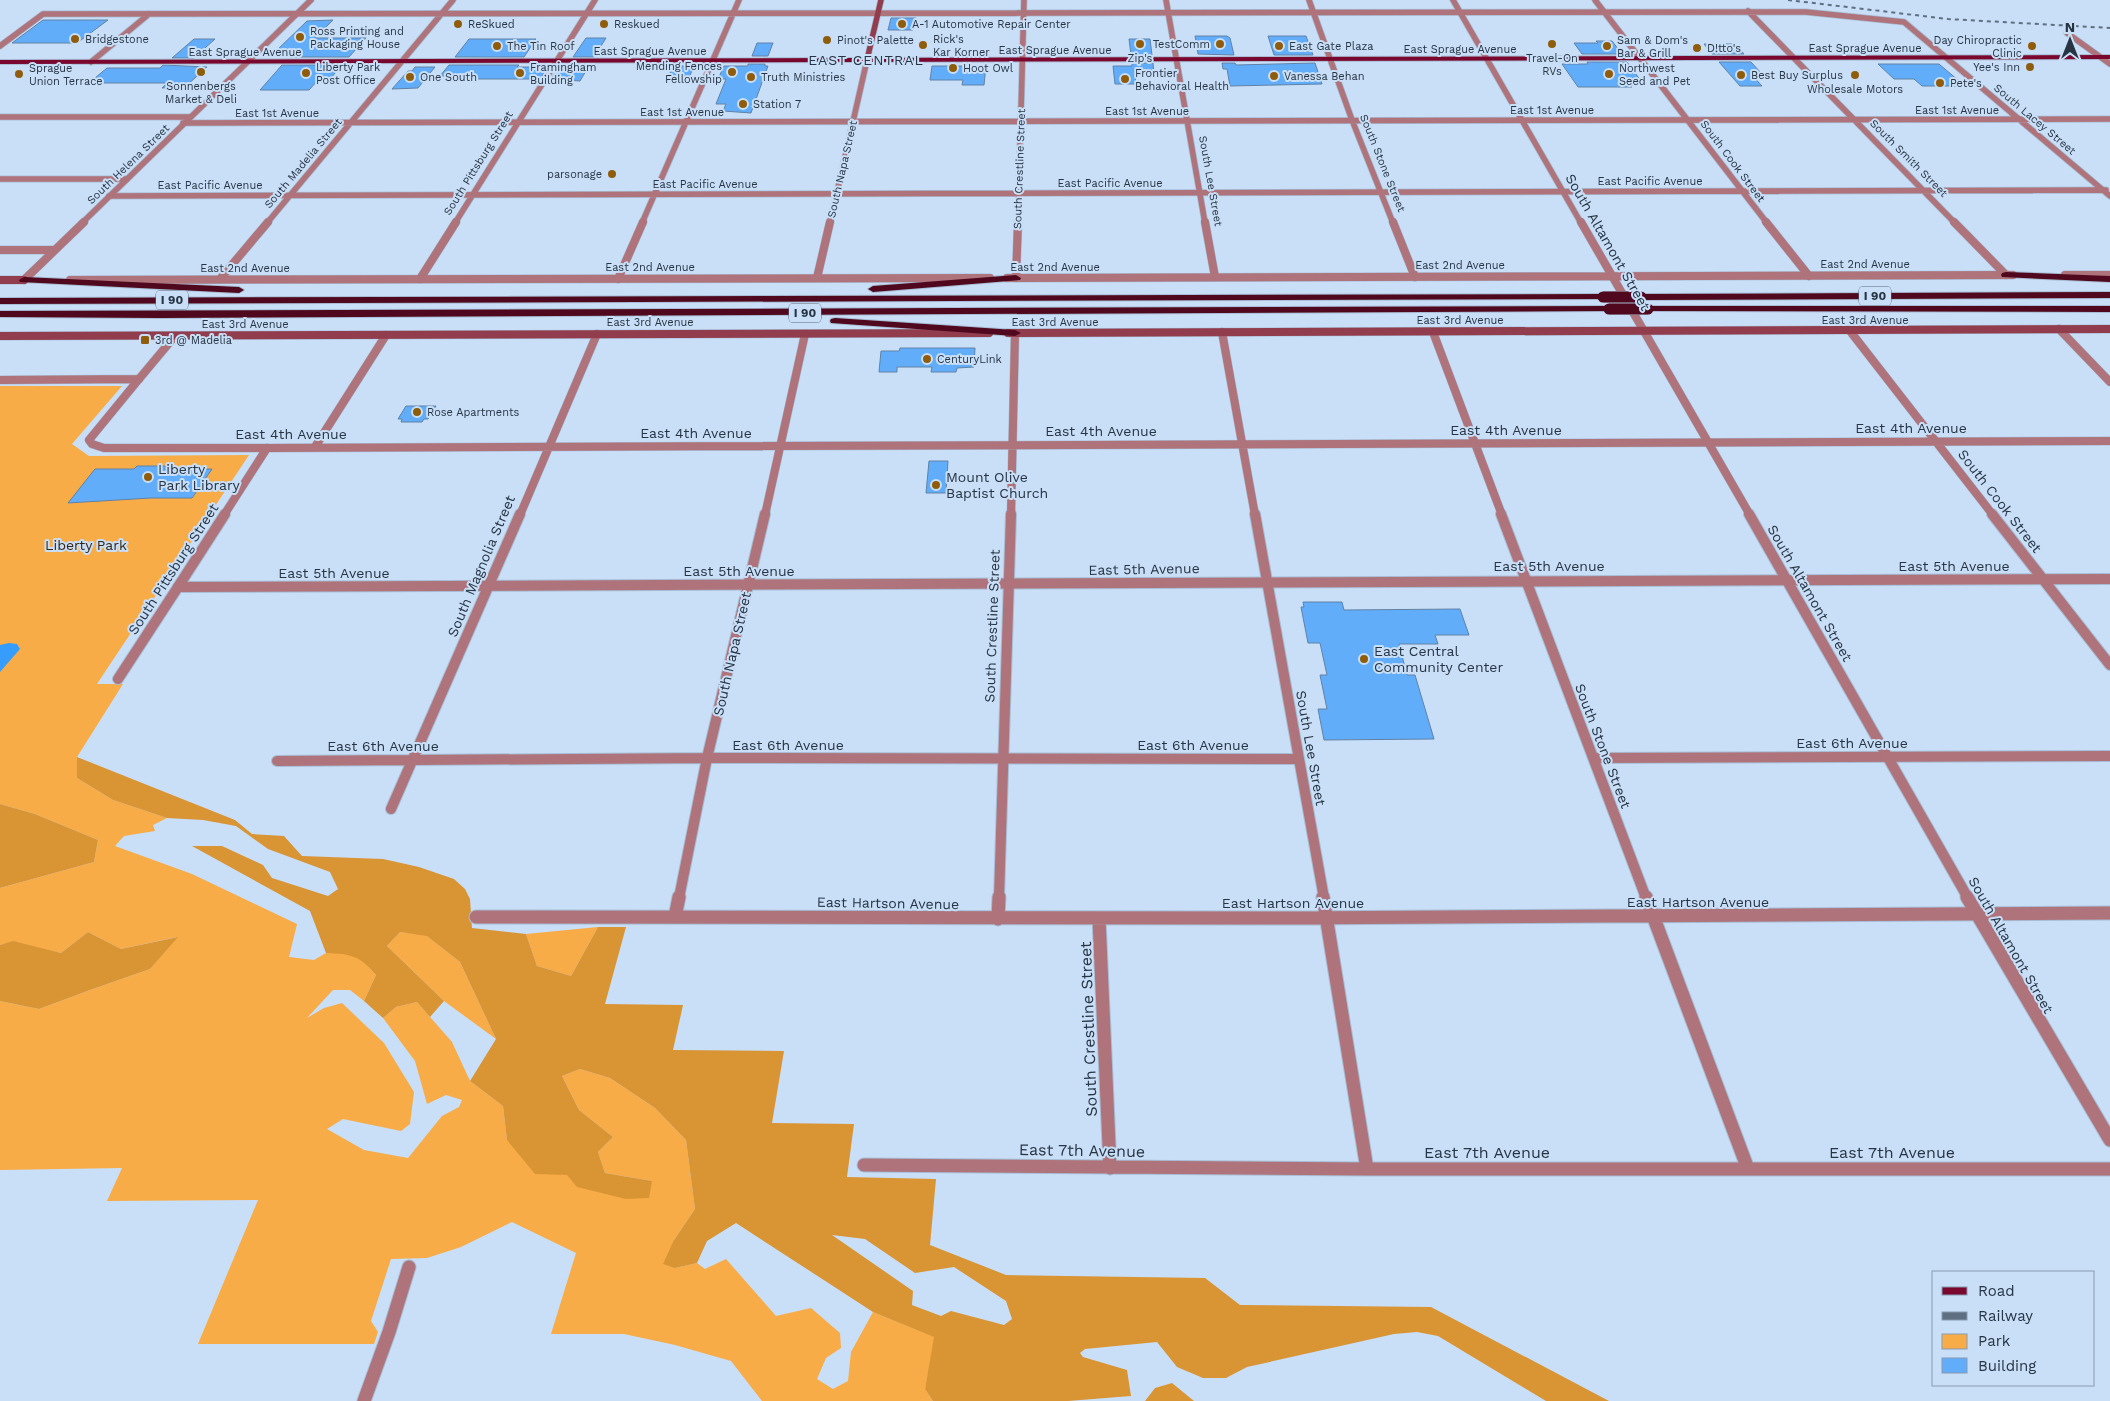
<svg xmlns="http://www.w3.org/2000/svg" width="2110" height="1401" font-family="'Work Sans',sans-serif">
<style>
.green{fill:#f7ac48}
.forest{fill:#d99434;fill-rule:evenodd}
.water{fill:#369dfd}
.building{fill:#61adfa;stroke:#6182a6}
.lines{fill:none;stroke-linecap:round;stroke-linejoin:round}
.minor-far3-casing{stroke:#a8bdd3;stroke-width:7}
.minor-far2-casing{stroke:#a8bdd3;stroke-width:9}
.minor-far1-casing{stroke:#a8bdd3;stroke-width:12}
.minor-casing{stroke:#a8bdd3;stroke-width:15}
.tertiary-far3-casing{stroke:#a8bdd3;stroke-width:7}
.tertiary-far2-casing{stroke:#a8bdd3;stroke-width:9}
.tertiary-far1-casing{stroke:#a8bdd3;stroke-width:12}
.tertiary-casing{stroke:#a8bdd3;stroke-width:15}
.secondary-far1-casing{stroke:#a8bdd3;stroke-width:7}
.secondary-casing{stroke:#a8bdd3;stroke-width:9}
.primary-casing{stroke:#a8bdd3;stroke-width:2}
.motorway-casing{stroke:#a8bdd3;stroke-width:2}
.minor-far3{stroke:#ae737b;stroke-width:5.5}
.minor-far2{stroke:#ae737b;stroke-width:8}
.minor-far1{stroke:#ae737b;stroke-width:10}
.minor{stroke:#ae737b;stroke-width:13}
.tertiary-far3{stroke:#ae737b;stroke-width:5.5}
.tertiary-far2{stroke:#ae737b;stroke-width:8}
.tertiary-far1{stroke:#ae737b;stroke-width:10}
.tertiary{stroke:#ae737b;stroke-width:13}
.secondary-far1{stroke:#923d4d;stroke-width:5.5}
.secondary{stroke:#923d4d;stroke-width:8}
.primary{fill:#7a072e;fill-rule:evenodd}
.motorway{fill:#4f081d;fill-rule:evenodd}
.rail{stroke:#5e6f81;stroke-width:2;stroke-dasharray:4 4;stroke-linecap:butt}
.motorway-bridge-casing{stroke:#a8bdd3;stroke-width:12;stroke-linecap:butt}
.motorway-bridge{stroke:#4f081d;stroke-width:11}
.poi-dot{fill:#8f5c0c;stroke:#c9dff7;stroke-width:2}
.labels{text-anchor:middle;stroke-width:4;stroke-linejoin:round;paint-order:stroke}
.far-poi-label{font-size:11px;fill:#263443;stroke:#c9dff7;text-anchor:start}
.far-street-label{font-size:11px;fill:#263443;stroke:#c9dff7}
.shield{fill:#c9dff7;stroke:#576779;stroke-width:1}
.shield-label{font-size:12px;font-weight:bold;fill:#263443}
.far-quarter-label{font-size:14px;letter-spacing:1px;fill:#263443;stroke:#c9dff7}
.street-label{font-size:14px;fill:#263443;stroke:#c9dff7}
.poi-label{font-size:14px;fill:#263443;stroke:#c9dff7;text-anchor:start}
.park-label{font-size:14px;fill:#362613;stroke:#c9dff7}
.near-street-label{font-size:16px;fill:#263443;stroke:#c9dff7}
</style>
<rect width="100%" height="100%" fill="#c9dff7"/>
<!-- green -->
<path class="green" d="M0 386H122L72 444 89 456 249 455 97 684H123L77 757V778L113 800 167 818 153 825 155 831 124 836 115 846 192 874 297 924 289 957 314 960 326 953H350L365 963 376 975 364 1001 350 990H333L307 1018 324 1008 342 1003 384 1043 414 1092 410 1124 401 1131 343 1119 327 1129 364 1150 408 1158 442 1116 459 1107 462 1100 446 1095 427 1104 415 1061 383 1018 396 1007 417 1002 452 1042 470 1081 503 1106 507 1140 567 1175 652 1181 605 1173 598 1152 613 1137 579 1110 562 1076 580 1069 610 1078 655 1108 686 1140 695 1209 674 1240 675 1268 697 1263 705 1269 726 1259 776 1316 811 1308 840 1333 841 1348 826 1358 817 1379 833 1389 848 1381 851 1352 873 1312 935 1337 925 1389 933 1401H762L731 1361 675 1345 624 1334H551L576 1253 512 1222 461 1247 427 1258 391 1259 371 1321 378 1332 374 1344H198L258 1200 107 1201 122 1168 0 1170V1001L39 1009 90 990 150 969 177 937 121 949 88 932 61 953 12 942 0 945V888L94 862 98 840 35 814 0 804Z
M598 927 571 976 537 966 526 934Z
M400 932 426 935 460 962 496 1039 444 1001 387 946Z"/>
<!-- forest -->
<path class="forest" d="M77 757 235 820 252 834 284 836 302 856 383 859 419 867 454 879 465 889 470 899 472 928 526 934 537 966 571 976 598 927H626L605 1004 683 1005 673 1050 784 1051 772 1123 854 1124 847 1177 936 1179 930 1245 1006 1275 1205 1278 1240 1305 1431 1307 1609 1401H1546L1438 1336 1417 1332 1394 1334 1247 1367 1226 1378H1203L1177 1367 1157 1342 1085 1349 1080 1353 1083 1357 1127 1370 1131 1396 1068 1401H933L925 1389 934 1337 873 1312 736 1223 707 1241 697 1263 675 1268 663 1264 674 1240 695 1209 686 1140 655 1108 610 1078 580 1069 562 1076 579 1110 613 1137 598 1152 605 1173 652 1181 649 1198 626 1199 577 1187 567 1175 535 1174 507 1140 503 1106 470 1081 496 1039 460 962 427 936 400 932 387 946 444 1001 430 1017 417 1002 396 1007 383 1018 364 1001 376 975C359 955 351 954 326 953L310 911 192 846H222L263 865 272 878 328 896 338 889 330 872 268 849 236 826 203 820 167 818 113 800 77 778ZM832 1235 865 1239 915 1273 954 1267 1006 1301 1012 1319 1004 1325 951 1311 941 1316 912 1305 913 1291Z
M0 804 35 814 98 840 94 862 0 888Z
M88 932 121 949 178 937 150 969 90 990 39 1009 0 1001V945L13 941 61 953Z
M1172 1383 1194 1401H1145L1155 1388Z"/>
<!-- water -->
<path class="water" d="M9 643 17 644 20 649 0 672V645Z"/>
<!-- building -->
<path class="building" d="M891 18H916L913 30H888Z
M43 20H108L77 43H12Z
M333 20 315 38H366L349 57H290L293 54H273L307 21Z
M1195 36H1227L1230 38 1234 55 1198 54Z
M1268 36H1306L1313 55H1274Z
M586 38H606L594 57H573Z
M194 39H215L194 58H172Z
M469 39H536L524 57H455Z
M1129 39H1150L1152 55H1131Z
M1596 41H1612L1622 54H1582L1574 43H1598Z
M757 43H773L768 56H752Z
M1704 44H1735L1744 54H1712Z
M1587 62H1627L1644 85H1630L1632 87H1578L1562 64H1588Z
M1719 62H1751L1761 73H1750L1762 86H1740Z
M1132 63H1153L1154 75H1135L1136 84H1115L1113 66H1132Z
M1222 63H1235L1236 65 1315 63 1322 84 1230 86 1227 69H1223Z
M590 64 580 81 551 79 559 67Z
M748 64H765V66H768L751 113 723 111 726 104H716L726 79H718L724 66H748Z
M1878 64H1939L1965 86H1922L1914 79H1894Z
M163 65 207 67 185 87 162 88 167 83H89L107 68H160Z
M282 65H342L330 79H319L309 90H260Z
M449 65H519L517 67H548L540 79H466L468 76H440Z
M673 66H694L688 80H667Z
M932 66H986L984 85H962L963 80H930Z
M415 67H435L418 88 392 89 408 71H412Z
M900 348H975L974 367 957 368 956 372H931L932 367H897V372H879L881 351H899Z
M406 406H436L428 419H424L422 422H401L402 419H398Z
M929 461H948L946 493H926Z
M137 466H167L164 469H212L192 498H151L68 503 95 469H134Z
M1303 602H1342L1344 610 1460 609 1469 635H1435L1438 644H1399L1407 675H1415L1434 739 1324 740 1318 709H1327L1320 675H1327L1320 643H1308L1301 607H1304Z"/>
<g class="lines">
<defs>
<path id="minor-far3" d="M1166 0 1205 223
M1309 0 1352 120 1393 223
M1595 0 1767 223
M1748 11 1955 223
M2067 33 2110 64
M0 46 43 14 1806 12 1904 22 2110 196
M91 62 149 14
M0 117H190
M183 123 2110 119
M0 179H127
M109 196 2106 190
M267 223 453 0
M455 223 595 0
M642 223 739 0
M1018 223 1024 0"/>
<path id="minor-far2" d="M1205 222 1215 277
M1393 222 1415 277
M1766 222 1809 276
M1954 222 2006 275
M0 250H53
M1016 278 1018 222
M220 279 268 222
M420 279 456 222
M618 279 643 222
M2059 329 2110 382
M1850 331 1993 515
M1222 332 1255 515
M1433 332 1502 515
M139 379 175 336
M315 447 386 335
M267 448 2110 441
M520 515 597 334
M765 515 805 334
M1011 515 1015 333"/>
<path id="minor-far1" d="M1255 514 1324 898
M1501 514 1646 898
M1992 514 2110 665
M118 679 178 587
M1594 758 2110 756
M277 761 707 758 1299 759
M391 809 520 514
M679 898 707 758 765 514
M999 898 1011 514"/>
<path id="minor" d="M1323 897 1367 1169
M1646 897 1748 1169
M476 917 1289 918 2110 913
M675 917 679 897
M998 919 999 897
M1099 919 1110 1168
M864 1165 1367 1169H2110
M364 1401 389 1332 409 1267"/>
<path id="tertiary-far3" d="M1453 0 1581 223
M82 223 311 0
M830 223 867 60"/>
<path id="tertiary-far2" d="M1581 222 1750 515
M2065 275H2110
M817 278 830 222
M1007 278 2013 275
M24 280 84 222
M70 280 990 278
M139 379 89 440 92 444 104 448H267
M0 380 139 379
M224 515 267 448"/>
<path id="tertiary-far1" d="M1749 514 1968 898
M178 587 2110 579
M178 587 225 514"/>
<path id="tertiary" d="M1967 897 2110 1140"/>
<path id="secondary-far1" d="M867 60 881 0"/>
<path id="secondary" d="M0 280H24
M1008 333 2110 329
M0 336 989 333"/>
<path id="primary" d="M2110 55V59L0 64V60Z"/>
<path id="motorway" d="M2006 272 2110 276V282L2002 277 2001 275 2002 273Z
M1016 275 1021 278 1020 280 873 292 868 289 873 286Z
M24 277 239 287 244 290 239 293 20 282 19 280Z
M2110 292V298L1641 300 1636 297 1641 294Z
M1603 294 1607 295 1608 297 1607 299 0 304V298Z
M1609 306 1613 307 1614 309 1613 311 160 318 0 317V311Z
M1648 306H2110V312L1644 311 1643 309 1644 307Z
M835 318 1015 330 1021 333 1015 336 831 323 830 321 831 319Z"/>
</defs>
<!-- minor-far3 casing -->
<use href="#minor-far3" class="minor-far3-casing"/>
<!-- minor-far2 casing -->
<use href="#minor-far2" class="minor-far2-casing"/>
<!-- minor-far1 casing -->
<use href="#minor-far1" class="minor-far1-casing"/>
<!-- minor casing -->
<use href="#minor" class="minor-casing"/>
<!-- tertiary-far3 casing -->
<use href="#tertiary-far3" class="tertiary-far3-casing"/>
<!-- tertiary-far2 casing -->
<use href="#tertiary-far2" class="tertiary-far2-casing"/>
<!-- tertiary-far1 casing -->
<use href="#tertiary-far1" class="tertiary-far1-casing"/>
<!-- tertiary casing -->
<use href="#tertiary" class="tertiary-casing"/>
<!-- secondary-far1 casing -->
<use href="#secondary-far1" class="secondary-far1-casing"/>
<!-- secondary casing -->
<use href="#secondary" class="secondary-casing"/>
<!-- primary casing -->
<use href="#primary" class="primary-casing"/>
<!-- motorway casing -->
<use href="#motorway" class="motorway-casing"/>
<!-- minor-far3 -->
<use href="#minor-far3" class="minor-far3"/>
<!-- minor-far2 -->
<use href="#minor-far2" class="minor-far2"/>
<!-- minor-far1 -->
<use href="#minor-far1" class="minor-far1"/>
<!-- minor -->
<use href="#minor" class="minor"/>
<!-- tertiary-far3 -->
<use href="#tertiary-far3" class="tertiary-far3"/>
<!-- tertiary-far2 -->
<use href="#tertiary-far2" class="tertiary-far2"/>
<!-- tertiary-far1 -->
<use href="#tertiary-far1" class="tertiary-far1"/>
<!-- tertiary -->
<use href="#tertiary" class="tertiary"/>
<!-- secondary-far1 -->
<use href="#secondary-far1" class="secondary-far1"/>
<!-- secondary -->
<use href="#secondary" class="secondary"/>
<!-- primary -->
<use href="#primary" class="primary"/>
<!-- motorway -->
<use href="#motorway" class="motorway"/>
<!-- rail -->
<path class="rail" d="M1788 0 1948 19 2110 28"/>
<defs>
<path id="motorway-bridge" d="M1603 297H1641
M1609 309H1648"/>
</defs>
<!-- motorway-bridge casing -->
<use href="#motorway-bridge" class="motorway-bridge-casing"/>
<!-- motorway-bridge -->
<use href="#motorway-bridge" class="motorway-bridge"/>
</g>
<!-- markers -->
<g class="poi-dot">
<circle cx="458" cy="24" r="5"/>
<circle cx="604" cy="24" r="5"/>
<circle cx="902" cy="24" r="5"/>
<circle cx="300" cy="37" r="5"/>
<circle cx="75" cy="39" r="5"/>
<circle cx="827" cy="40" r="5"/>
<circle cx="1140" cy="44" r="5"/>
<circle cx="1220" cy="44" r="5"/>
<circle cx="1552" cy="44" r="5"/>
<circle cx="923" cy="45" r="5"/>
<circle cx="497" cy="46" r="5"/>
<circle cx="1279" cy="46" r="5"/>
<circle cx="1607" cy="46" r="5"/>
<circle cx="2032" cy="46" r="5"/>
<circle cx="1697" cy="48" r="5"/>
<circle cx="2030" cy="67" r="5"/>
<circle cx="953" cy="68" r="5"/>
<circle cx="201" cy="72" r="5"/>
<circle cx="732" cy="72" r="5"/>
<circle cx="306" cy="73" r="5"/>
<circle cx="520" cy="73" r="5"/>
<circle cx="19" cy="74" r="5"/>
<circle cx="1609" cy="74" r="5"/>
<circle cx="1741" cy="75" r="5"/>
<circle cx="1855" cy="75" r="5"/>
<circle cx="1274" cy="76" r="5"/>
<circle cx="410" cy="77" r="5"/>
<circle cx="751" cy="77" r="5"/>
<circle cx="1125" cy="79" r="5"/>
<circle cx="1940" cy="83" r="5"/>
<circle cx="743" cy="104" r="5"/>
<circle cx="612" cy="174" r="5"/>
<rect x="140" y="335" width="10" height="10" rx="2.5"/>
<circle cx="927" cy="359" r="5"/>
<circle cx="417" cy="412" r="5"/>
<circle cx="148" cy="477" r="5"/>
<circle cx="936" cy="485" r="5"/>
<circle cx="1364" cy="659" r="5"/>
</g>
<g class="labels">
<!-- far-poi labels -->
<g class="far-poi-label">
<text x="468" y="28">ReSkued</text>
<text x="614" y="28">Reskued</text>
<text x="912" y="28">A-1 Automotive Repair Center</text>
<text x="310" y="35">Ross Printing and<tspan x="310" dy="13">Packaging House</tspan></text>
<text x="85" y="43">Bridgestone</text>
<text x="933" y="43">Rick's<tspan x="933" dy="13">Kar Korner</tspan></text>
<text x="837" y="44">Pinot's Palette</text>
<text x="1617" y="44">Sam &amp; Dom's<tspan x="1617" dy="13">Bar &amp; Grill</tspan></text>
<text x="2022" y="44" text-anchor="end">Day Chiropractic<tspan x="2022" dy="13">Clinic</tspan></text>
<text x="1210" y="48" text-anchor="end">TestComm</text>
<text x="507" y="50">The Tin Roof</text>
<text x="1289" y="50">East Gate Plaza</text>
<text x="1707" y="52">D!tto's</text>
<text x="1140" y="62" text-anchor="middle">Zip's</text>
<text x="1552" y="62" text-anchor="middle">Travel-On<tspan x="1552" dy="13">RVs</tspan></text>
<text x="722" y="70" text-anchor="end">Mending Fences<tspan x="722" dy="13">Fellowship</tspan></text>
<text x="316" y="71">Liberty Park<tspan x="316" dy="13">Post Office</tspan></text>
<text x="530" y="71">Framingham<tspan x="530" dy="13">Building</tspan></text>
<text x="2020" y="71" text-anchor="end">Yee's Inn</text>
<text x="29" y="72">Sprague<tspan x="29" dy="13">Union Terrace</tspan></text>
<text x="963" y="72">Hoot Owl</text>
<text x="1619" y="72">Northwest<tspan x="1619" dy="13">Seed and Pet</tspan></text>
<text x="1135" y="77">Frontier<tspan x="1135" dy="13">Behavioral Health</tspan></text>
<text x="1751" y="79">Best Buy Surplus</text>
<text x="1284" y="80">Vanessa Behan</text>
<text x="420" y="81">One South</text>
<text x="761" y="81">Truth Ministries</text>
<text x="1950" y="87">Pete's</text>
<text x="201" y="90" text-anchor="middle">Sonnenbergs<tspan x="201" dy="13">Market &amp; Deli</tspan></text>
<text x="1855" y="93" text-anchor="middle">Wholesale Motors</text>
<text x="753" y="108">Station 7</text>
<text x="602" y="178" text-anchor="end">parsonage</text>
<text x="155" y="344">3rd @ Madelia</text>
<text x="937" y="363">CenturyLink</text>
<text x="427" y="416">Rose Apartments</text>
</g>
<!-- far-street labels -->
<g class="far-street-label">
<text x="1865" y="52">East Sprague Avenue</text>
<text x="1460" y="53">East Sprague Avenue</text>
<text x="1055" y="54">East Sprague Avenue</text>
<text x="650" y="55">East Sprague Avenue</text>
<text x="245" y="56">East Sprague Avenue</text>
<text x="1552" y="114">East 1st Avenue</text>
<text x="1957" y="114">East 1st Avenue</text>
<text x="1147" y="115">East 1st Avenue</text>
<text x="682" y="116">East 1st Avenue</text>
<text x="277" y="117">East 1st Avenue</text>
<text transform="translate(2035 119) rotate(40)" y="4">South Lacey Street</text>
<text transform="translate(1909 158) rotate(45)" y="4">South Smith Street</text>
<text transform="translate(1733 161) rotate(53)" y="4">South Cook Street</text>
<text transform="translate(303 163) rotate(-50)" y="4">South Madelia Street</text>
<text transform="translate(478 163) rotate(-58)" y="4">South Pittsburg Street</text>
<text transform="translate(1383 163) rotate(68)" y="4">South Stone Street</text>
<text transform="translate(128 164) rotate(-44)" y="4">South Helena Street</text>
<text transform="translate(842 169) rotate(-77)" y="4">South Napa Street</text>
<text transform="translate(1019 169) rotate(-88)" y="4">South Crestline Street</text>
<text transform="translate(1211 181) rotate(80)" y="4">South Lee Street</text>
<text x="1650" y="185">East Pacific Avenue</text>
<text x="1110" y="187">East Pacific Avenue</text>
<text x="705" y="188">East Pacific Avenue</text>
<text x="210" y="189">East Pacific Avenue</text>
<text x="1865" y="268">East 2nd Avenue</text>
<text x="1460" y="269">East 2nd Avenue</text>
<text x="650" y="271">East 2nd Avenue</text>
<text x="1055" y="271">East 2nd Avenue</text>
<text x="245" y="272">East 2nd Avenue</text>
<text x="1460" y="324">East 3rd Avenue</text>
<text x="1865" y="324">East 3rd Avenue</text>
<text x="650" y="326">East 3rd Avenue</text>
<text x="1055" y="326">East 3rd Avenue</text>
<text x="245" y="328">East 3rd Avenue</text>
</g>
<!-- shield labels -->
<g class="shield">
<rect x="1859" y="286.5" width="32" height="19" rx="4"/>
<rect x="156" y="290.5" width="32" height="19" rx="4"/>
<rect x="789" y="303.5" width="32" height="19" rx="4"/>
</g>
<g class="shield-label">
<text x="1875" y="300">I 90</text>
<text x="172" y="304">I 90</text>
<text x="805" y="317">I 90</text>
</g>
<!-- far-quarter labels -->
<g class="far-quarter-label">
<text x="866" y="65">EAST CENTRAL</text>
</g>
<!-- street labels -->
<g class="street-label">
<text transform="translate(1608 242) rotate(60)" y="5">South Altamont Street</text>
<text x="1911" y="433">East 4th Avenue</text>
<text x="1506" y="435">East 4th Avenue</text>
<text x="1101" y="436">East 4th Avenue</text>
<text x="696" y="438">East 4th Avenue</text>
<text x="291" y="439">East 4th Avenue</text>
<text transform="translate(2000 501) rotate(52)" y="5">South Cook Street</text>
<text transform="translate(481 566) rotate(-67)" y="5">South Magnolia Street</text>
<text x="1549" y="571">East 5th Avenue</text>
<text x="1954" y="571">East 5th Avenue</text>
<text transform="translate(173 569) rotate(-57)" y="5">South Pittsburg Street</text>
<text transform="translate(1144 569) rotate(-1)" y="5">East 5th Avenue</text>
<text x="739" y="576">East 5th Avenue</text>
<text x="334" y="578">East 5th Avenue</text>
<text transform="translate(1810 593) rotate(60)" y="5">South Altamont Street</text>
<text transform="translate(992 626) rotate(-88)" y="5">South Crestline Street</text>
<text transform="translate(732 654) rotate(-77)" y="5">South Napa Street</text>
<text x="1852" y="748">East 6th Avenue</text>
<text x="788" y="750">East 6th Avenue</text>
<text x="1193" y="750">East 6th Avenue</text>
<text x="383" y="751">East 6th Avenue</text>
<text transform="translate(1603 746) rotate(69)" y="5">South Stone Street</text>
<text transform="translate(1311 748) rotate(80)" y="5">South Lee Street</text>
<text x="1698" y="907">East Hartson Avenue</text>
<text transform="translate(888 903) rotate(1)" y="5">East Hartson Avenue</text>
<text x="1293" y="908">East Hartson Avenue</text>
<text transform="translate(2011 945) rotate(60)" y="5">South Altamont Street</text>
</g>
<!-- poi labels -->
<g class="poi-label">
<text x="158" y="474">Liberty<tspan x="158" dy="16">Park Library</tspan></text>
<text x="946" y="482">Mount Olive<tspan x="946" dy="16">Baptist Church</tspan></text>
<text x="1374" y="656">East Central<tspan x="1374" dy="16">Community Center</tspan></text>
</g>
<!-- park labels -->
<g class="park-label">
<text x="86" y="550">Liberty Park</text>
</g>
<!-- near-street labels -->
<g class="near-street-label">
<text transform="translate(1088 1029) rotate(-92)" y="6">South Crestline Street</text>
<text transform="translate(1082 1150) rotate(1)" y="6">East 7th Avenue</text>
<text x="1487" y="1158">East 7th Avenue</text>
<text x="1892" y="1158">East 7th Avenue</text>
</g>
</g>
<!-- legend -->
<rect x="1932" y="1271" width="162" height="115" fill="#c9dff7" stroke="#889baf"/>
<rect x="1942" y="1287" width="25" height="8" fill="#7a072e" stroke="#889baf"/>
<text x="1978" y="1296" font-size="15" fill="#263443">Road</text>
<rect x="1942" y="1312" width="25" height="8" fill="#5e6f81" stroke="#889baf"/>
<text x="1978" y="1321" font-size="15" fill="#263443">Railway</text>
<rect x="1942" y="1334" width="25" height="15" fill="#f7ac48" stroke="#889baf"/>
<text x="1978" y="1346" font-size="15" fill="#263443">Park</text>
<rect x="1942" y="1358" width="25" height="15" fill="#61adfa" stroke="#889baf"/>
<text x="1978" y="1371" font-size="15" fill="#263443">Building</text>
<!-- north arrow -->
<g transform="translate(2070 40)" stroke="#c9dff7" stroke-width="4" paint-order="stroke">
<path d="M0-4L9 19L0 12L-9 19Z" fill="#263443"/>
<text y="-8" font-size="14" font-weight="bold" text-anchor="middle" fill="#263443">N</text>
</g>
</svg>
